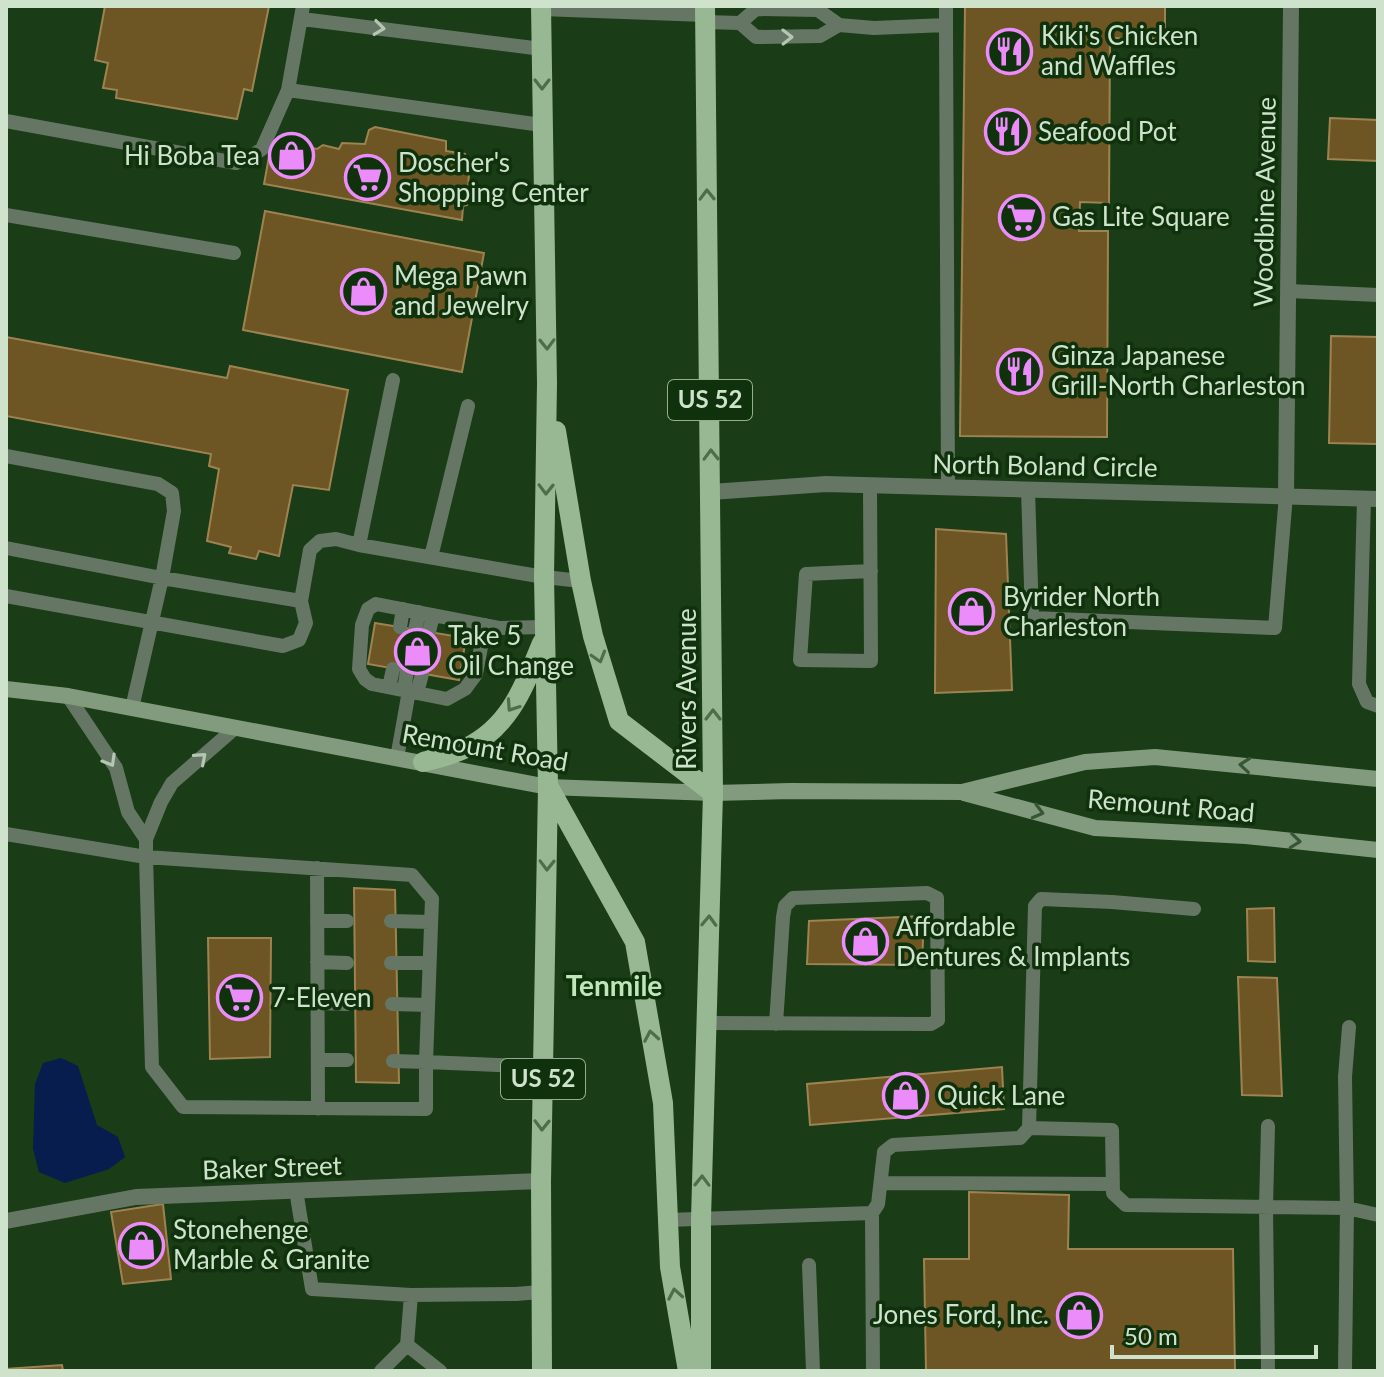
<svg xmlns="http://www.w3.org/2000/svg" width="1384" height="1377" font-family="Lato,sans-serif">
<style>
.water{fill:#061d4d}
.building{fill:#6e5524;stroke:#9e8352;stroke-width:2}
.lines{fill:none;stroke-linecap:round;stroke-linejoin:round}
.service{stroke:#667664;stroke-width:14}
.minor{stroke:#667664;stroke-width:16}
.secondary{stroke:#829b7f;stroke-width:16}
.primary{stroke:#97b893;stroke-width:20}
.oneway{stroke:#b4c7b2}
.oneway2{stroke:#4c6e49}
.oneway3{stroke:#375634}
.labels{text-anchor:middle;stroke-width:7;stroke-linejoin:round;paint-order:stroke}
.shield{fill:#0f310c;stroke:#95ad92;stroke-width:2}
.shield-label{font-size:24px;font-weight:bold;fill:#cee2cc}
.poi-label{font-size:26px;fill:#cee2cc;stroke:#0f310c;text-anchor:start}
.street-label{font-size:26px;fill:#cee2cc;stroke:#0f310c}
.neighbourhood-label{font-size:28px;font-weight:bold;fill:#bee6b9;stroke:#0f310c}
</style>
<rect width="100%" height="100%" fill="#1a3c16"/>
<!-- water -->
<path class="water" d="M61 1058 78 1066 97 1125 118 1137 125 1157 109 1169 65 1183 39 1172 33 1149 35 1084 43 1063Z"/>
<!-- building -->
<path class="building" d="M105 6H269L252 91 244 89 237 119 116 98 117 90 103 88 108 63 95 60Z
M965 6H1165V39L1110 38 1109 203 1080 202 1079 231H1108L1107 437 960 436Z
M1330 118 1378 120V161L1328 159Z
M375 127 446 141V151L465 154 469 173 467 205 463 206 462 220 264 184 272 140 317 149 323 145 339 149 342 143 365 144 369 130Z
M265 211 484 253 462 372 243 330Z
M1331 336 1378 337V444L1329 443Z
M6 337 227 378 230 366 348 390 329 490 293 485 279 556 259 551 256 559 229 553 231 547 207 541 219 469 209 466 211 454 6 416Z
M936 529 1006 534 1012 690 935 693Z
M375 623 466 638 459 680 368 664Z
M354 888 395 890 399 1083 356 1082Z
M1274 908 1275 962 1248 961 1247 909Z
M924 916 922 965 807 964 809 921Z
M208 938H271L270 1057 210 1059Z
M1238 977 1277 978 1282 1096 1242 1095Z
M1002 1067 1004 1109 810 1125 807 1084Z
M969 1192 1069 1195 1068 1249H1233L1235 1371H926L924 1259H969Z
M163 1204 171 1279 123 1284 111 1212Z
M62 1365 63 1371H6V1369Z"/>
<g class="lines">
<!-- service -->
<path class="service" d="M303 6 288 90 542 125
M946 6V25
M541 9 705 15
M302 19 542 49
M705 22 740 23
M839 25 820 36 756 37 740 23 756 9 818 10 839 25 874 28 946 25 948 487
M6 121 236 163 250 157 262 149 288 90
M6 215 234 253
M1288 291 1378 295
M6 456 158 484 172 493 174 511 162 578 132 708
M870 486 871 661 800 660 806 574 871 571
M1028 489 1032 618 1275 628 1286 495
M1364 499 1359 684 1367 702 1378 706
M359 545 393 380
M6 548 162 578 301 601 310 550 320 541 336 539 359 545 544 577 581 581
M431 557 468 406
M6 596 283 646 299 640 306 623 301 601
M485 625 476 674 465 689 447 699 372 684 365 679 359 669 362 625 368 609 376 604 500 628 545 627
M400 627 403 609
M415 630 419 612
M429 632 433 615
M389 687 393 669
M404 690 407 671
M417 693 422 674
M68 696 116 768 128 812 146 839
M234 729 172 783 161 802 146 839V857L412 875 432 899 426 1062 543 1067
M397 758 409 691
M6 834 146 857 152 1067 183 1107 426 1109V1062L393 1061
M317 868 318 1109
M317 921H347
M391 921 431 922
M317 962 347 963
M391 963H429
M318 1003 347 1004
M392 1004 428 1005
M706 1023 931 1024 938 1020 937 898 927 893 793 898 785 906 783 917 776 1024
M1349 1027 1345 1077 1347 1208 1378 1215
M318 1060H347
M1029 1128 1112 1130 1113 1193 1126 1205 1347 1208 1345 1371
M881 1183 1113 1184
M296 1190 312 1289 411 1295
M667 1220 872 1213
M809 1265 813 1371
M381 1371 407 1345
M440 1371 407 1345 411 1295 516 1294 540 1292
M873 1371 872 1213 878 1204 884 1152 893 1145 1020 1138 1029 1128 1035 906 1041 899 1112 902 1194 909
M1268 1371 1266 1207 1268 1126"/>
<!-- minor -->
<path class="minor" d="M711 492 826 484 1378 499
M1286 495 1291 6
M6 1221 136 1197 541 1181"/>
<!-- secondary -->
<path class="secondary" d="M6 689 68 696 548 787 713 793 790 791 962 792 1085 762 1155 757 1378 779
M964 793 1095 828 1246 836 1378 850"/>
<!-- primary -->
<path class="primary" d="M541 6 547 383 544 577 548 787 541 1181 542 1371
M556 431 581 581 593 636 619 721 713 793
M423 762C437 758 453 755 466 748 511 726 524 686 542 643
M550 789 635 942 663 1103 670 1267 688 1371
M701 1371V1219L713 793 705 6"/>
</g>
<!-- one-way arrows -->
<defs><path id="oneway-chevron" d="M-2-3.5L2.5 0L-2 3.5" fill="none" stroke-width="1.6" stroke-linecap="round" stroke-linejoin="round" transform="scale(2)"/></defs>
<g class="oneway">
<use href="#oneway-chevron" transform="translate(379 28) rotate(7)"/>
<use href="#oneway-chevron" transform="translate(787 37) rotate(-1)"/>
<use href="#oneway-chevron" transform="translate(201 758) rotate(-41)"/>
<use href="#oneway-chevron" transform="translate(110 761) rotate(60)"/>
</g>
<g class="oneway2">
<use href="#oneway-chevron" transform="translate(542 84) rotate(90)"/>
<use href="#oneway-chevron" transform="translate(707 195) rotate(-91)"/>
<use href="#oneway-chevron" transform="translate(547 344) rotate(89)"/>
<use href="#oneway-chevron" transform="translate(711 455) rotate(-91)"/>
<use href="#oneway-chevron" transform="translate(546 489) rotate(91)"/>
<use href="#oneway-chevron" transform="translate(599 657) rotate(73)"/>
<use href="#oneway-chevron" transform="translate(512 706) rotate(124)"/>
<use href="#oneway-chevron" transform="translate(713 715) rotate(-90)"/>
<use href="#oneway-chevron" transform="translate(547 865) rotate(91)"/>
<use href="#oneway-chevron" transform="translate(709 921) rotate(-88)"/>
<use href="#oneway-chevron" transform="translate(651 1036) rotate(-100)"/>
<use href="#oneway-chevron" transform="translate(542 1125) rotate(91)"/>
<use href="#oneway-chevron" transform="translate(702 1181) rotate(-89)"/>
<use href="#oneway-chevron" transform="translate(675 1294) rotate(-100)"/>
</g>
<g class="oneway3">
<use href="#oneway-chevron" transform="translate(1245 765) rotate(-175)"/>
<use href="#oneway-chevron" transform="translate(1038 812) rotate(15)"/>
<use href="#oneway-chevron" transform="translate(1295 841) rotate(6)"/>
</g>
<!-- icons -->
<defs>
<symbol id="restaurant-ring" viewBox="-11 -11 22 22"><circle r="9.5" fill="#0f310c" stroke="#ec8cfb" stroke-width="1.5"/><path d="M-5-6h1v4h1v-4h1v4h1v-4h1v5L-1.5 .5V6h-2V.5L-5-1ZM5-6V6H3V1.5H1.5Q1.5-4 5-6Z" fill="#ec8cfb"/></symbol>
<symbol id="shop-ring" viewBox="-11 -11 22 22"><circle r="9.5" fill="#0f310c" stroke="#ec8cfb" stroke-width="1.5"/><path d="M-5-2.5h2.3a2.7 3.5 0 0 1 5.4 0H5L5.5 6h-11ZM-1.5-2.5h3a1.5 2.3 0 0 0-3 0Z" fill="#ec8cfb"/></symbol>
<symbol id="supermarket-ring" viewBox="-11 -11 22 22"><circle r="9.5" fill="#0f310c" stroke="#ec8cfb" stroke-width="1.5"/><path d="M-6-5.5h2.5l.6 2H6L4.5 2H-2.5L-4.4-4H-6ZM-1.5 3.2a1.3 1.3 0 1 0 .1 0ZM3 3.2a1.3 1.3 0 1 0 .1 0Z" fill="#ec8cfb"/></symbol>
</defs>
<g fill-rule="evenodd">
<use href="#restaurant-ring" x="984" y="26" width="51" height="51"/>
<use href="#restaurant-ring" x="982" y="106" width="51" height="51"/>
<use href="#shop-ring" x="266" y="130" width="51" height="51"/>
<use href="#supermarket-ring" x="342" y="152" width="51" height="51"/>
<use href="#supermarket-ring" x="996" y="192" width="51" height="51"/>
<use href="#shop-ring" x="338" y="266" width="51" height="51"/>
<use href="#restaurant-ring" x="994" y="346" width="51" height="51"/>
<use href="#shop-ring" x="946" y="586" width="51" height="51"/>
<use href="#shop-ring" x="392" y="626" width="51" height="51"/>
<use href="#shop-ring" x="840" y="916" width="51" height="51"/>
<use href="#supermarket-ring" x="214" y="972" width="51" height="51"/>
<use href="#shop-ring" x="880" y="1070" width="51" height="51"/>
<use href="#shop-ring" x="116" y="1220" width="51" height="51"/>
<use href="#shop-ring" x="1054" y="1290" width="51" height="51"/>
</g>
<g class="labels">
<!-- shield labels -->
<g class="shield">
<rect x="668" y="380" width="84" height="40" rx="6"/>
<rect x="501" y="1059" width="84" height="40" rx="6"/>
</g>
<g class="shield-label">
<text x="710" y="408">US 52</text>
<text x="543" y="1087">US 52</text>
</g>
<!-- poi labels -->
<g class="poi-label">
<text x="1041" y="45">Kiki's Chicken<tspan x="1041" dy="30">and Waffles</tspan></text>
<text x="1038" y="141">Seafood Pot</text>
<text x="260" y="165" text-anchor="end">Hi Boba Tea</text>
<text x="398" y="172">Doscher's<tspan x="398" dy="30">Shopping Center</tspan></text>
<text x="1052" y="226">Gas Lite Square</text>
<text x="394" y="285">Mega Pawn<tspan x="394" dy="30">and Jewelry</tspan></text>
<text x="1051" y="365">Ginza Japanese<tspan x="1051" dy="30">Grill-North Charleston</tspan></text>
<text x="1003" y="606">Byrider North<tspan x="1003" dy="30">Charleston</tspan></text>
<text x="448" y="645">Take 5<tspan x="448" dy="30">Oil Change</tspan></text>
<text x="896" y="936">Affordable<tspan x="896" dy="30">Dentures &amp; Implants</tspan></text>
<text x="271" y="1007">7-Eleven</text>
<text x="937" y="1105">Quick Lane</text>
<text x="173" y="1239">Stonehenge<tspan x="173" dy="30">Marble &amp; Granite</tspan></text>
<text x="1049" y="1324" text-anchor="end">Jones Ford, Inc.</text>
</g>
<!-- street labels -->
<g class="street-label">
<text transform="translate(1265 202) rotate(-89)" y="9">Woodbine Avenue</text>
<text transform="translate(1045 466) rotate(1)" y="9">North Boland Circle</text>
<text transform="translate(687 689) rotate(-90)" y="9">Rivers Avenue</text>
<text transform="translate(485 748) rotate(10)" y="9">Remount Road</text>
<text transform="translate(1171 806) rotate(5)" y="9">Remount Road</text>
<text transform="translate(272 1168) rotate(-2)" y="9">Baker Street</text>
</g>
<!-- neighbourhood labels -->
<g class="neighbourhood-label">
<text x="614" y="996">Tenmile</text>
</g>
</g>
<!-- border -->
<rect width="1384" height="1377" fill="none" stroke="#cee2cc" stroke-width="16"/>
<!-- scale -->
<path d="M1112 1345v12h204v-12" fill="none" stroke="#cee2cc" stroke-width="4"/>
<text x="1124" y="1345" font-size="24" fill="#cee2cc" stroke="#0f310c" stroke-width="6" paint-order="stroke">50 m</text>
</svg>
